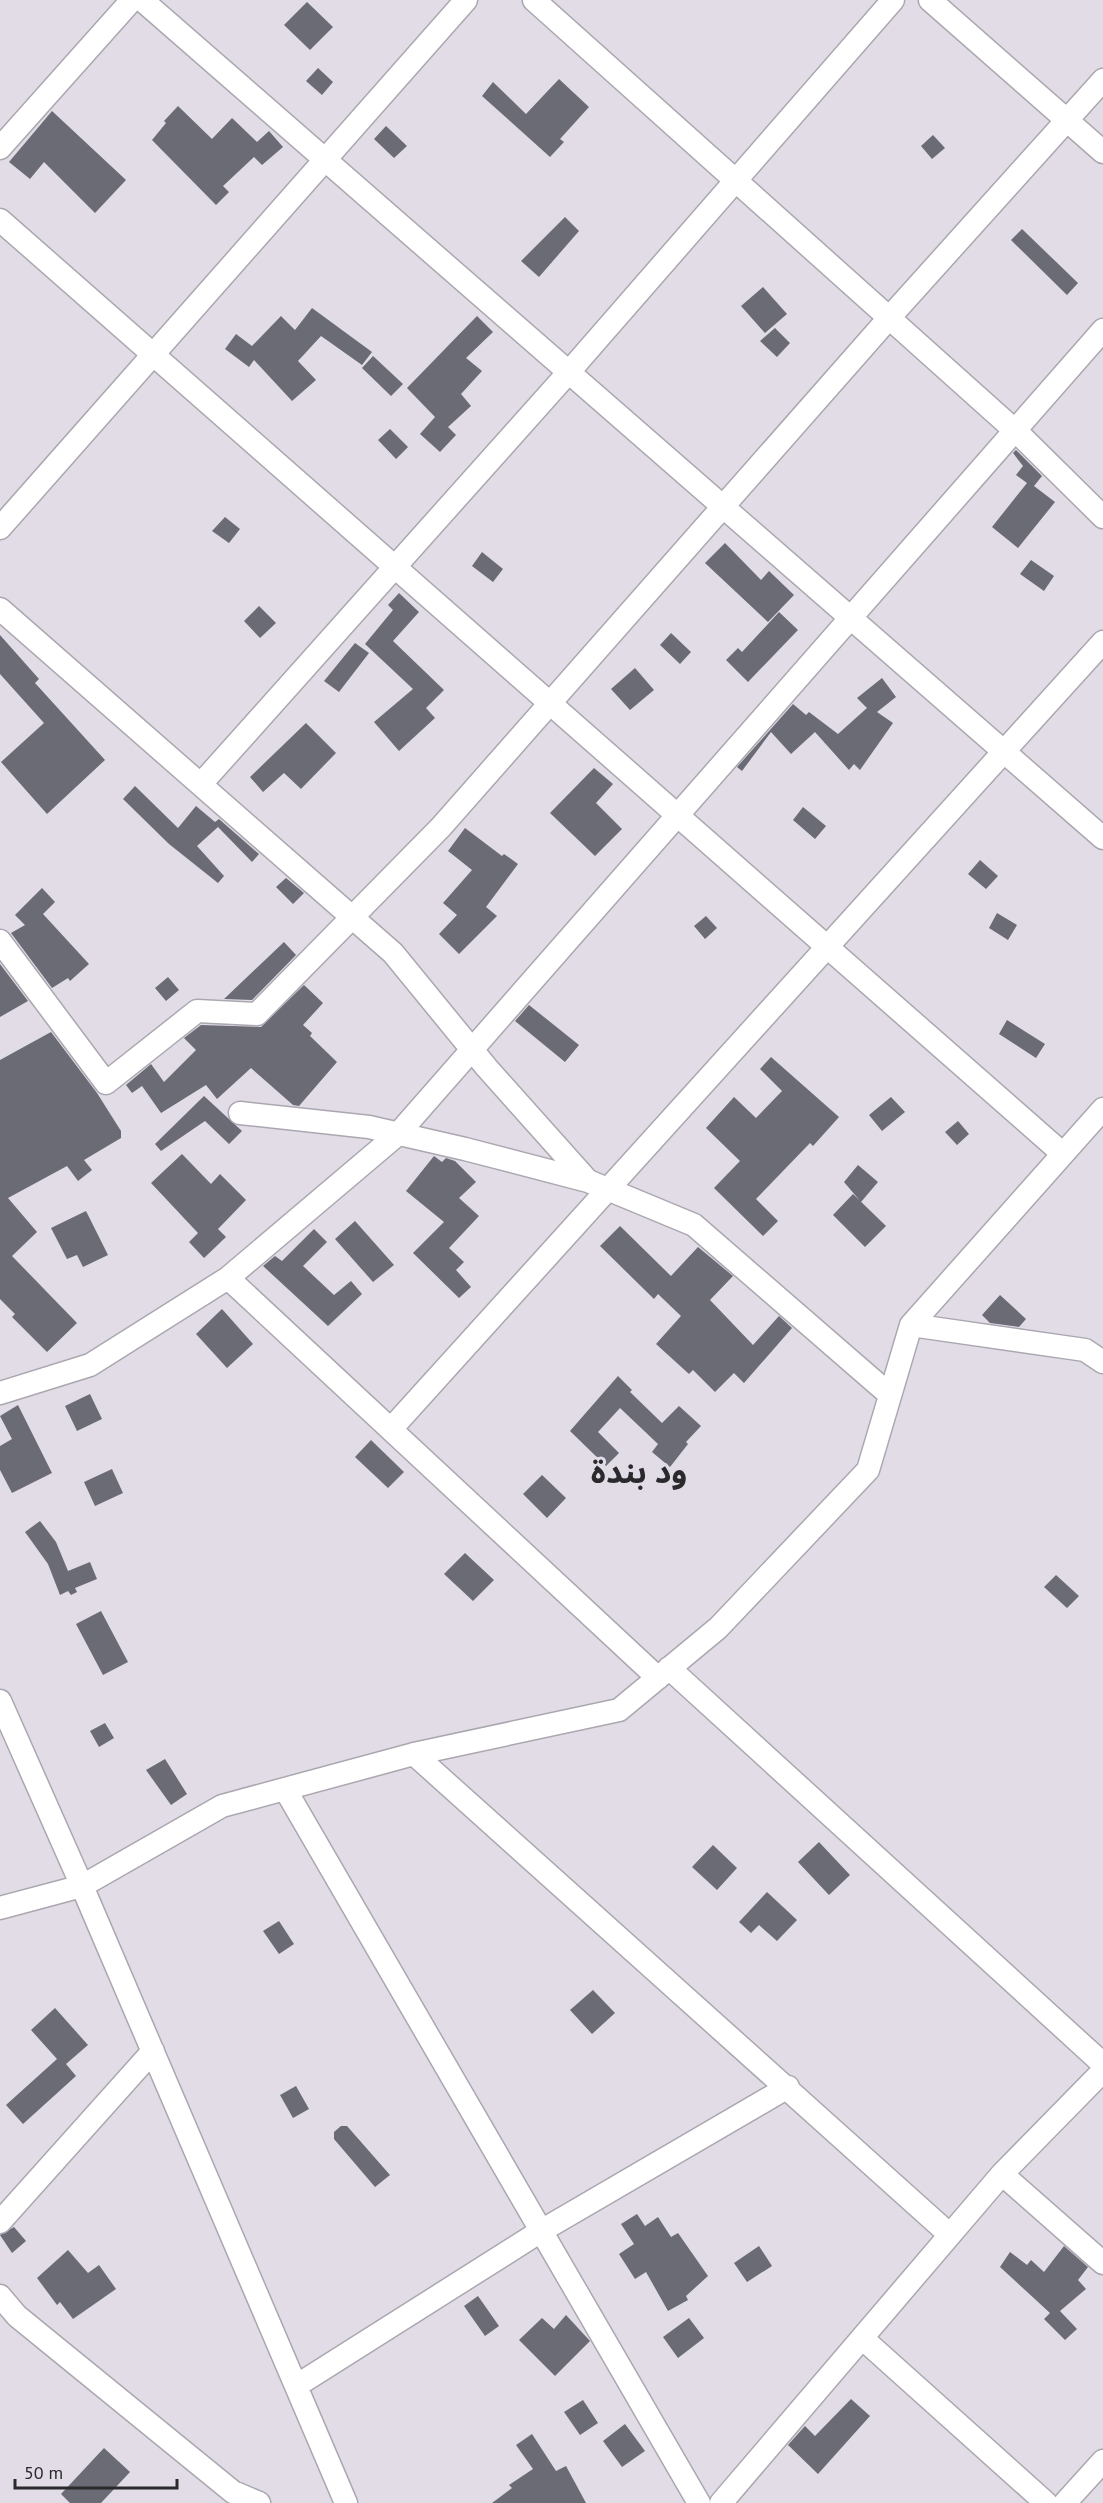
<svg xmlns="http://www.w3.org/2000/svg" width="1103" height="2503" font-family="'PT Sans','Noto Sans Arabic',sans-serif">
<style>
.building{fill:#6a6b74}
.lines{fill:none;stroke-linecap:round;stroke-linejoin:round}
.minor-casing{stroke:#aba7b0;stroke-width:25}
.minor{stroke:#fff;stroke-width:22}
.labels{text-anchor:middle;stroke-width:6;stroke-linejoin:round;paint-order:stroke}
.town-label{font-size:32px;font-weight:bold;fill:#2a292c;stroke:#e1dce6}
</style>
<rect width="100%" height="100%" fill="#e1dce6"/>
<!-- building -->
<path class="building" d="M307 2 333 27 310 50 284 25Z
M318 68 333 82 322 95 306 81Z
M559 79 589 107 560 139 564 142 550 157 482 96 493 82 526 114Z
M178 106 212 139 232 118 257 142 269 131 283 147 262 165 254 157 223 186 229 192 216 205 152 140 166 123 164 121Z
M52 111 126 180 95 213 44 162 30 179 9 162Z
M386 126 407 146 394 158 374 139Z
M933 135 945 148 932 159 921 146Z
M565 217 579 231 539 277 521 261Z
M1022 229 1078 283 1067 295 1011 240Z
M763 287 787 314 765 333 741 306Z
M312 308 372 352 362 365 321 336 298 361 316 380 292 401 254 360 249 367 225 349 236 334 252 346 281 316 295 330Z
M477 316 493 332 466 358 482 371 461 394 471 406 448 427 456 435 440 452 420 434 435 417 407 388Z
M775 328 790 343 777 357 760 341Z
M373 356 403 384 391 396 362 368Z
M390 429 408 447 396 459 378 440Z
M1016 450 1042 476 1034 486 1055 502 1018 548 992 527 1027 483 1016 475 1023 466 1013 453Z
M225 517 240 529 229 543 212 531Z
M725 543 761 580 769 571 794 595 768 622 705 563Z
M482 552 503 569 493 582 472 566Z
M1031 560 1054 576 1044 591 1020 574Z
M399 593 419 612 393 641 444 690 426 708 435 718 399 751 374 722 413 689 365 644 393 610 388 605Z
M259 606 276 623 260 638 244 621Z
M779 612 798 630 748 682 726 660 738 648 742 652Z
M671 633 691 652 680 664 660 645Z
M0 635 39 679 35 683 105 760 47 814 1 762 44 723 0 674Z
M355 643 369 653 339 692 324 681Z
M635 668 654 690 630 710 611 689Z
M882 678 896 697 877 712 893 723 860 770 854 764 849 770 815 732 791 754 771 732 742 771 737 767 793 704 806 715 809 712 838 734 867 708 857 698Z
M306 723 336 753 301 789 284 773 263 792 250 777Z
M594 768 613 784 596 803 622 829 595 856 550 813Z
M135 786 178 828 196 806 215 822 219 819 259 854 252 862 218 827 197 846 224 876 218 883 169 844 123 799Z
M803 807 826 826 815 839 793 820Z
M465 828 502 856 504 854 518 864 486 907 497 916 459 954 439 934 457 915 443 903 472 870 448 851Z
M980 860 998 876 986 889 968 874Z
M286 878 304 893 293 904 276 887Z
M42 888 55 902 43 914 89 964 70 981 68 978 52 988 11 933 25 925 15 915Z
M997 913 1017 925 1008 940 989 928Z
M706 916 717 928 705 939 694 926Z
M284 942 296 955 252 1000 224 999Z
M0 964 28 1001 0 1017Z
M168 977 179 990 166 1001 155 988Z
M304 985 323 1003 303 1025 312 1033 310 1036 337 1062 299 1106 293 1105 251 1068 217 1099 206 1085 161 1113 142 1086 132 1093 126 1085 151 1064 164 1082 196 1050 184 1038 201 1025 261 1027Z
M529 1005 579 1045 565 1062 515 1021Z
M1007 1020 1045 1044 1036 1058 999 1034Z
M51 1032 97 1093 121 1131V1138L84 1160 92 1170 78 1181 67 1166 8 1198 37 1232 12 1256 77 1323 47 1352 12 1317 15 1314 0 1299V1060Z
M771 1057 839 1117 813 1146 810 1143 756 1199 778 1221 763 1236 714 1188 740 1161 706 1128 734 1097 756 1118 782 1091 760 1069Z
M204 1096 242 1131 229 1144 205 1121 161 1151 155 1144Z
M891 1097 905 1112 882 1131 869 1115Z
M958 1121 969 1134 957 1145 945 1132Z
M182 1154 211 1184 220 1174 246 1200 218 1229 226 1237 204 1258 189 1242 198 1233 151 1183Z
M434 1156 442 1162 446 1158 455 1161 476 1182 459 1198 479 1216 449 1248 464 1262 456 1270 471 1287 459 1298 413 1253 444 1222 406 1191Z
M858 1165 878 1182 861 1202 844 1182Z
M853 1194 886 1226 865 1247 833 1215Z
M86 1211 108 1255 83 1267 77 1255 67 1259 51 1228Z
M355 1221 394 1265 373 1282 335 1239Z
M620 1226 671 1276 698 1247 733 1276 710 1300 753 1345 779 1316 792 1328 744 1383 734 1373 715 1392 693 1370 689 1374 656 1344 681 1316 658 1294 654 1299 600 1246Z
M314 1229 327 1242 303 1266 334 1295 351 1281 362 1294 328 1326 263 1266 275 1256 282 1261Z
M1000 1295 1026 1319 1019 1327 990 1323 982 1315Z
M222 1309 253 1344 227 1368 196 1334Z
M618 1376 632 1390 630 1392 662 1423 679 1406 701 1426 686 1442 688 1444 670 1467 652 1452 658 1444 620 1408 598 1432 619 1453 606 1466 570 1431Z
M90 1394 102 1419 77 1431 65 1406Z
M18 1405 52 1473 12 1493 0 1470V1446L12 1439 0 1416Z
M371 1440 404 1472 388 1488 355 1457Z
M112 1469 123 1493 95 1506 84 1482Z
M542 1475 566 1498 547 1518 523 1494Z
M40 1521 56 1542 68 1571 90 1562 97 1579 75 1588 77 1592 71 1595 68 1591 60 1595 48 1564 25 1532Z
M465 1553 494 1580 473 1601 444 1574Z
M1056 1575 1079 1596 1067 1608 1044 1587Z
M101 1611 128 1662 103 1675 76 1624Z
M105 1723 114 1738 99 1747 90 1731Z
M165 1759 187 1794 171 1805 146 1770Z
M819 1842 850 1875 829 1895 798 1862Z
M713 1845 737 1868 717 1890 692 1867Z
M767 1892 797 1920 777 1941 759 1925 751 1933 739 1922Z
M279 1921 294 1944 279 1954 263 1931Z
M593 1990 615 2013 592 2034 570 2010Z
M55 2008 88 2045 66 2064 76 2076 23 2124 6 2105 57 2059 31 2030Z
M296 2086 309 2109 293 2118 280 2095Z
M341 2126H347L390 2175 375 2187 334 2139V2132Z
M637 2214 645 2226 658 2217 671 2237 678 2233 708 2276 686 2296 688 2300 668 2311 646 2272 635 2279 619 2254 634 2244 621 2224Z
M14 2227 26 2241 12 2253 0 2235Z
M759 2246 772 2266 747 2282 734 2263Z
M1064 2246 1088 2267 1078 2280 1086 2289 1060 2311 1077 2329 1065 2340 1044 2319 1050 2313 1000 2267 1010 2252 1027 2265 1031 2260 1044 2272Z
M68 2250 88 2273 99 2265 116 2289 73 2319 60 2302 57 2305 37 2278Z
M478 2296 499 2326 485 2336 464 2306Z
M566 2315 590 2341 555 2376 519 2340 542 2318 554 2329Z
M689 2318 704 2338 678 2358 663 2337Z
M851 2399 870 2416 818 2474 788 2445 805 2426 815 2436Z
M583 2400 598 2423 580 2435 564 2412Z
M625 2424 645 2451 622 2467 603 2441Z
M532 2434 556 2471 566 2466 586 2503H492L512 2488 509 2485 533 2469 516 2445Z
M104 2448 130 2472 101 2503H70L61 2494Z"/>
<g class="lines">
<defs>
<path id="minor" d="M142 0 1103 838
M534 0 1020 435 1103 517
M930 0 1103 152
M0 148 132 0
M0 220 1063 1154
M0 528 466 0
M0 609 393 953 487 1068 588 1181
M201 784 568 373 893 0
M0 941 106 1083 197 1011 257 1014 441 827 889 318 1103 80
M240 1113 369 1127 465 1149 588 1181 694 1225 890 1395
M228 1278 658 1678
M911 1325 1085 1350 1103 1362
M0 1393 90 1365 228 1278 398 1134 1103 330
M391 1429 1103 642
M669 1668 1103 2064
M0 1701 82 1886 0 1908
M414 1754 950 2235
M285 1789 699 2503
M1002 2174 1103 2263
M0 2222 153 2051
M0 2296 17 2316 233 2492 259 2503
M862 2338 1046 2503
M296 2386 541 2231 788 2087
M346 2503 82 1886 222 1806 414 1754 619 1710 718 1628 868 1470 911 1325 1103 1109
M721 2503 1002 2174 1103 2071
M1065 2503 1103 2461"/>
</defs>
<!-- minor casing -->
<use href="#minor" class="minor-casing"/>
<!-- minor -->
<use href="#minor" class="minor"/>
</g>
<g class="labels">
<!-- town labels -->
<g class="town-label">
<text x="639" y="1483">ود بندة</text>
</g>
</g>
<!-- scale -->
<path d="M15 2479v9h162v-9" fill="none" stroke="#2a292c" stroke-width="3"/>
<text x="24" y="2479" font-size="18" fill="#2a292c" stroke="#e1dce6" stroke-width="4.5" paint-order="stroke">50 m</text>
</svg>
